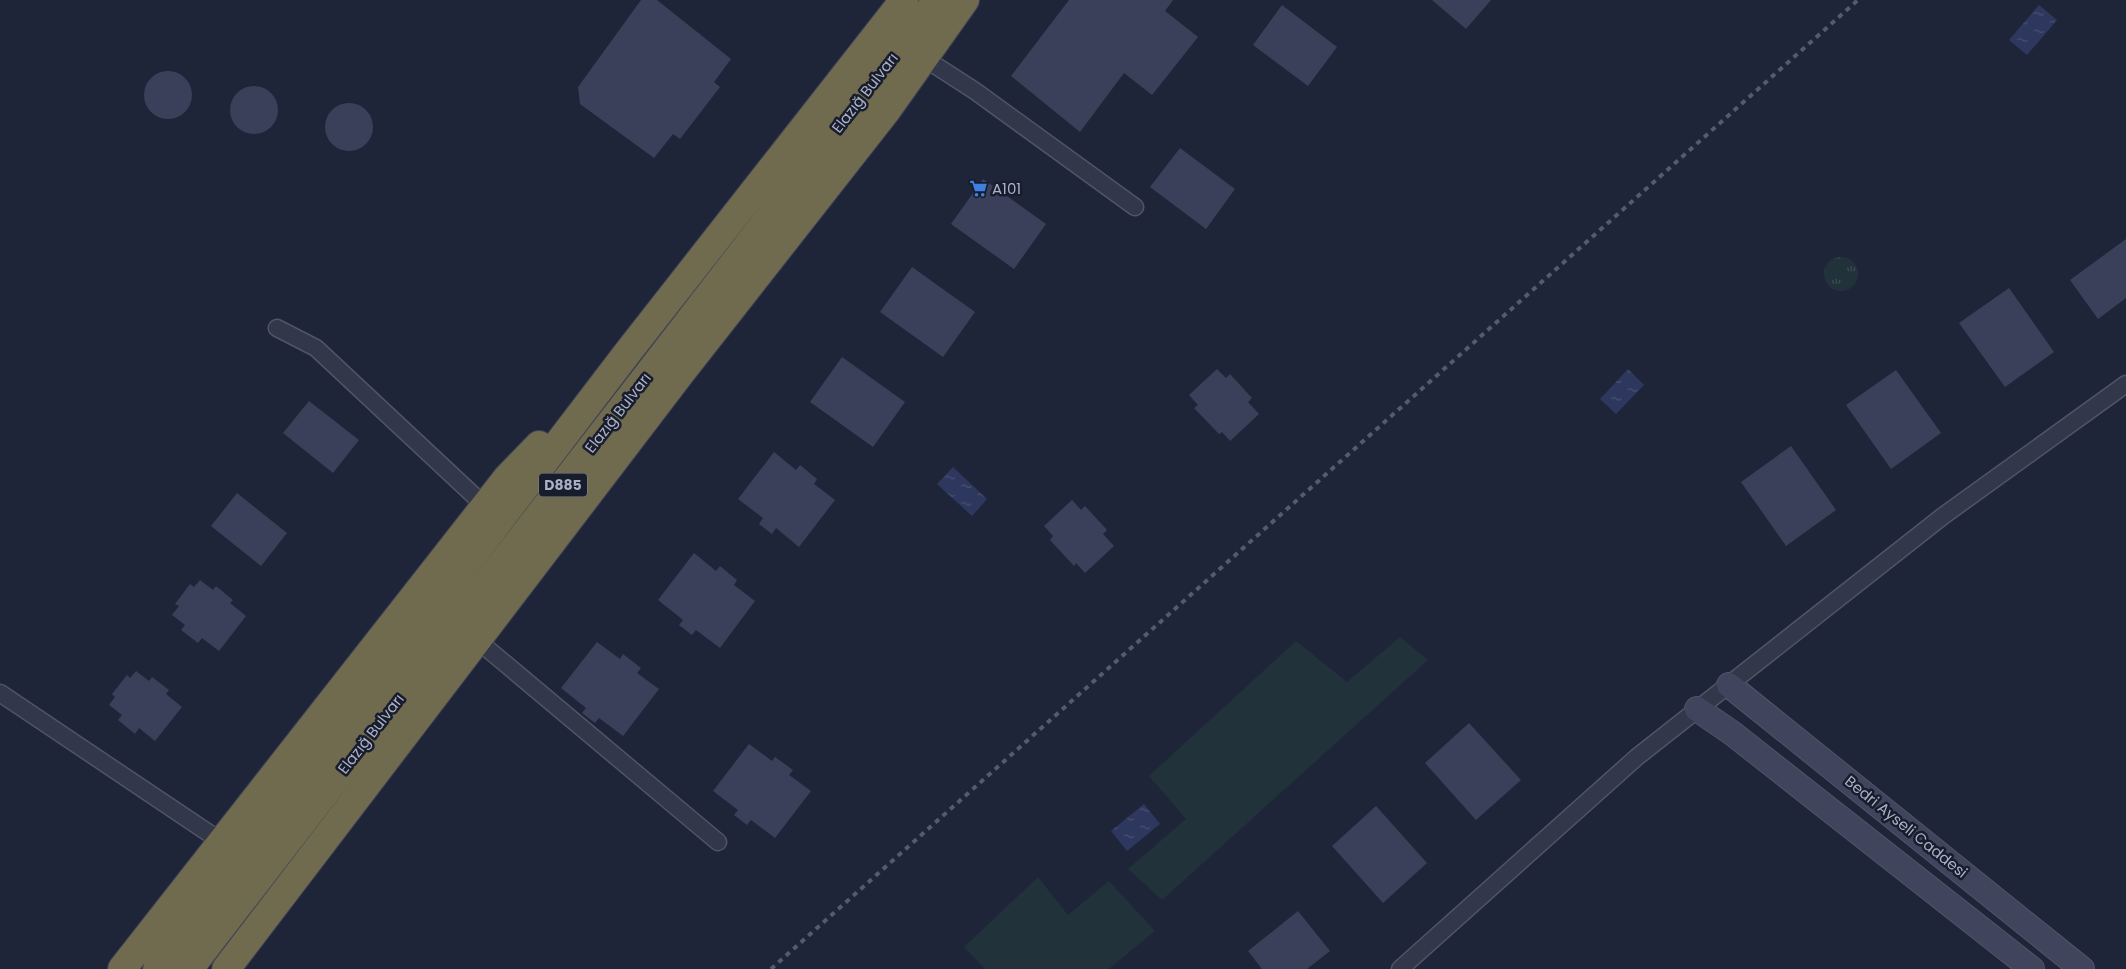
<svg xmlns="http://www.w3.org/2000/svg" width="2126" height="969" font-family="Poppins,sans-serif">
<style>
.grass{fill:#21323a}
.park{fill:url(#park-tufts)}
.water{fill:url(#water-ripples)}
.building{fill:#3a405a}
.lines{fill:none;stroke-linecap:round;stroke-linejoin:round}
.street-casing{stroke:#505467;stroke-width:19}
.secondary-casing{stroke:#505467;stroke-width:26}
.highway-casing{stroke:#3d4154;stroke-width:30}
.street{stroke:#323749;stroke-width:16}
.secondary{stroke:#40455d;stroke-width:24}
.highway{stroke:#706a4f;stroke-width:28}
.rail{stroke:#545a71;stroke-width:4;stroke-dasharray:5 5;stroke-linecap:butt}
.labels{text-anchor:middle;stroke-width:5;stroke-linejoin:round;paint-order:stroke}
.shield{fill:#181d2e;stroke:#808598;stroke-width:1}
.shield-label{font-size:14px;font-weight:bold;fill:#adb1c6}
.street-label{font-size:15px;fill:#adb1c6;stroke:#181d2e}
.poi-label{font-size:15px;fill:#adb1c6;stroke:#181d2e;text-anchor:start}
</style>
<defs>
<pattern id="park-tufts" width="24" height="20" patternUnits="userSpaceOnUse" patternTransform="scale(1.25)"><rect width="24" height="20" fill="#21323a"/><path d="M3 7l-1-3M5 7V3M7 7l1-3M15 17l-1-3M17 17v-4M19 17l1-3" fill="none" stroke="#3f4d55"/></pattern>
<pattern id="water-ripples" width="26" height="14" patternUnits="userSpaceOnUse" patternTransform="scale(1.25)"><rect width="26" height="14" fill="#2e375d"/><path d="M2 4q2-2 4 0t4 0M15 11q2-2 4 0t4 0" fill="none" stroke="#4a5273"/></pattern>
</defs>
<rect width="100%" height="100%" fill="#1f2539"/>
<!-- grass -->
<path class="grass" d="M1400 637 1428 660 1162 900 1128 869 1186 819 1149 776 1296 641 1347 682Z
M1038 877 1068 915 1109 881 1155 931 1109 969H985L964 947Z"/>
<!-- park -->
<path class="park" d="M1824 274a17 17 0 1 1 34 0a17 17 0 1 1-34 0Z"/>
<!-- water -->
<path class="water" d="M2039 5 2057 20 2027 55 2009 40Z
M1628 369 1644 385 1616 414 1600 399Z
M953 467 987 499 972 516 937 484Z
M1144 804 1160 824 1127 851 1111 831Z"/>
<!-- building -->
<path class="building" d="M641 0H657L731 59 714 82 720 87 680 139 673 134 654 158 580 104 578 87Z
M1069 0H1173L1165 11 1198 37 1152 95 1124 73 1080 132 1011 76Z
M1432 0H1491L1466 29Z
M1282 5 1337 47 1308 86 1253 45Z
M144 95a24 24 0 1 1 48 0a24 24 0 1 1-48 0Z
M230 110a24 24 0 1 1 48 0a24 24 0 1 1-48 0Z
M325 127a24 24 0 1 1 48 0a24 24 0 1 1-48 0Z
M1180 148 1235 189 1206 229 1150 187Z
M983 179 1046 224 1014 269 951 224Z
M2126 239V298L2098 319 2070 280Z
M912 267 975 312 943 357 880 312Z
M2009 288 2054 352 2005 387 1959 323Z
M842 357 905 402 873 447 810 402Z
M1217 369 1226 378 1230 374 1252 398 1248 402 1259 414 1230 441 1222 432 1219 434 1194 408 1198 405 1189 395Z
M1896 370 1941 433 1891 469 1846 405Z
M309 401 359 440 333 473 283 433Z
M1791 446 1836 510 1786 546 1741 482Z
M774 452 796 470 800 465 817 479 814 484 835 500 799 547 776 528 772 534 759 524 763 518 738 499Z
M237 493 287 533 261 566 211 526Z
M1072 500 1081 510 1085 506 1107 530 1103 534 1114 546 1085 573 1076 563 1074 566 1050 540 1053 536 1044 526Z
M694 553 716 571 720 566 737 580 734 585 755 601 720 648 696 630 692 635 679 625 683 620 658 600Z
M200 580 213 590 216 586 233 600 230 603 246 616 219 651 202 638 198 643 181 630 185 625 172 615 179 606 175 604 190 584 194 587Z
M597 642 620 659 623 654 641 668 637 673 659 689 623 736 599 718 595 723 582 713 586 708 561 688Z
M136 671 149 681 152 677 169 690 166 694 182 707 155 741 139 728 135 734 118 720 122 715 109 705 115 697 112 694 127 675 130 678Z
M1469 723 1521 780 1476 820 1425 763Z
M749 744 772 761 775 757 793 770 789 775 811 791 775 838 751 820 747 825 734 815 738 810 713 791Z
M1376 806 1427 863 1383 903 1332 846Z
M1298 911 1330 951 1307 969H1262L1248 951Z"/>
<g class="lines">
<defs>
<path id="street" d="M924 58 975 91 1135 207
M277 328 316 348 485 506
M477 640 718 842
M0 693 222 842
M1400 969 1637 757 1943 516 2126 384"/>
<path id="secondary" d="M1729 685 2082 969
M1697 709 1732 733 2032 969"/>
<path id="highway" d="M122 969 507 478 539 445
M157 969 628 352 904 0
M189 969 937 0
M226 969 680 374 887 110 965 0"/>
</defs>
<!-- street casing -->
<use href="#street" class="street-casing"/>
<!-- secondary casing -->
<use href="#secondary" class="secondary-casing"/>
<!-- highway casing -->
<use href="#highway" class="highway-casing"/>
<!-- street -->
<use href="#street" class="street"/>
<!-- secondary -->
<use href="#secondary" class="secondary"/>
<!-- highway -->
<use href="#highway" class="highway"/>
<!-- rail -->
<path class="rail" d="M771 969 1858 0"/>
</g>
<!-- icons -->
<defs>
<symbol id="supermarket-bare" viewBox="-9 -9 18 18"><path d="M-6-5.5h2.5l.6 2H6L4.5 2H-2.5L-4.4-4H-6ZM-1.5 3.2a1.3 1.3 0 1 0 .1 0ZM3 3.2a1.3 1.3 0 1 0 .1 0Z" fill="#3f7fe0" stroke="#181d2e" stroke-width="2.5" paint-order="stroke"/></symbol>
</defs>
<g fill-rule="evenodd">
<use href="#supermarket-bare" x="966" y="176" width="25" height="25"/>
</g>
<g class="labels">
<!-- shield labels -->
<rect class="shield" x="539" y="473.5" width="48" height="23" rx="4"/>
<g class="shield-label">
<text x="563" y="490">D885</text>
</g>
<!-- street labels -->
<g class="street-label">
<text transform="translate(865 93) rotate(-52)" y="5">Elazığ Bulvarı</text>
<text transform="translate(618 413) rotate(-52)" y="5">Elazığ Bulvarı</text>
<text transform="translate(371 734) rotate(-52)" y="5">Elazığ Bulvarı</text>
<text transform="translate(1906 827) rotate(39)" y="5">Bedri Ayseli Caddesi</text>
</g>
<!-- poi labels -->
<g class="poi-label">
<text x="992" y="194">A101</text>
</g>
</g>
</svg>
